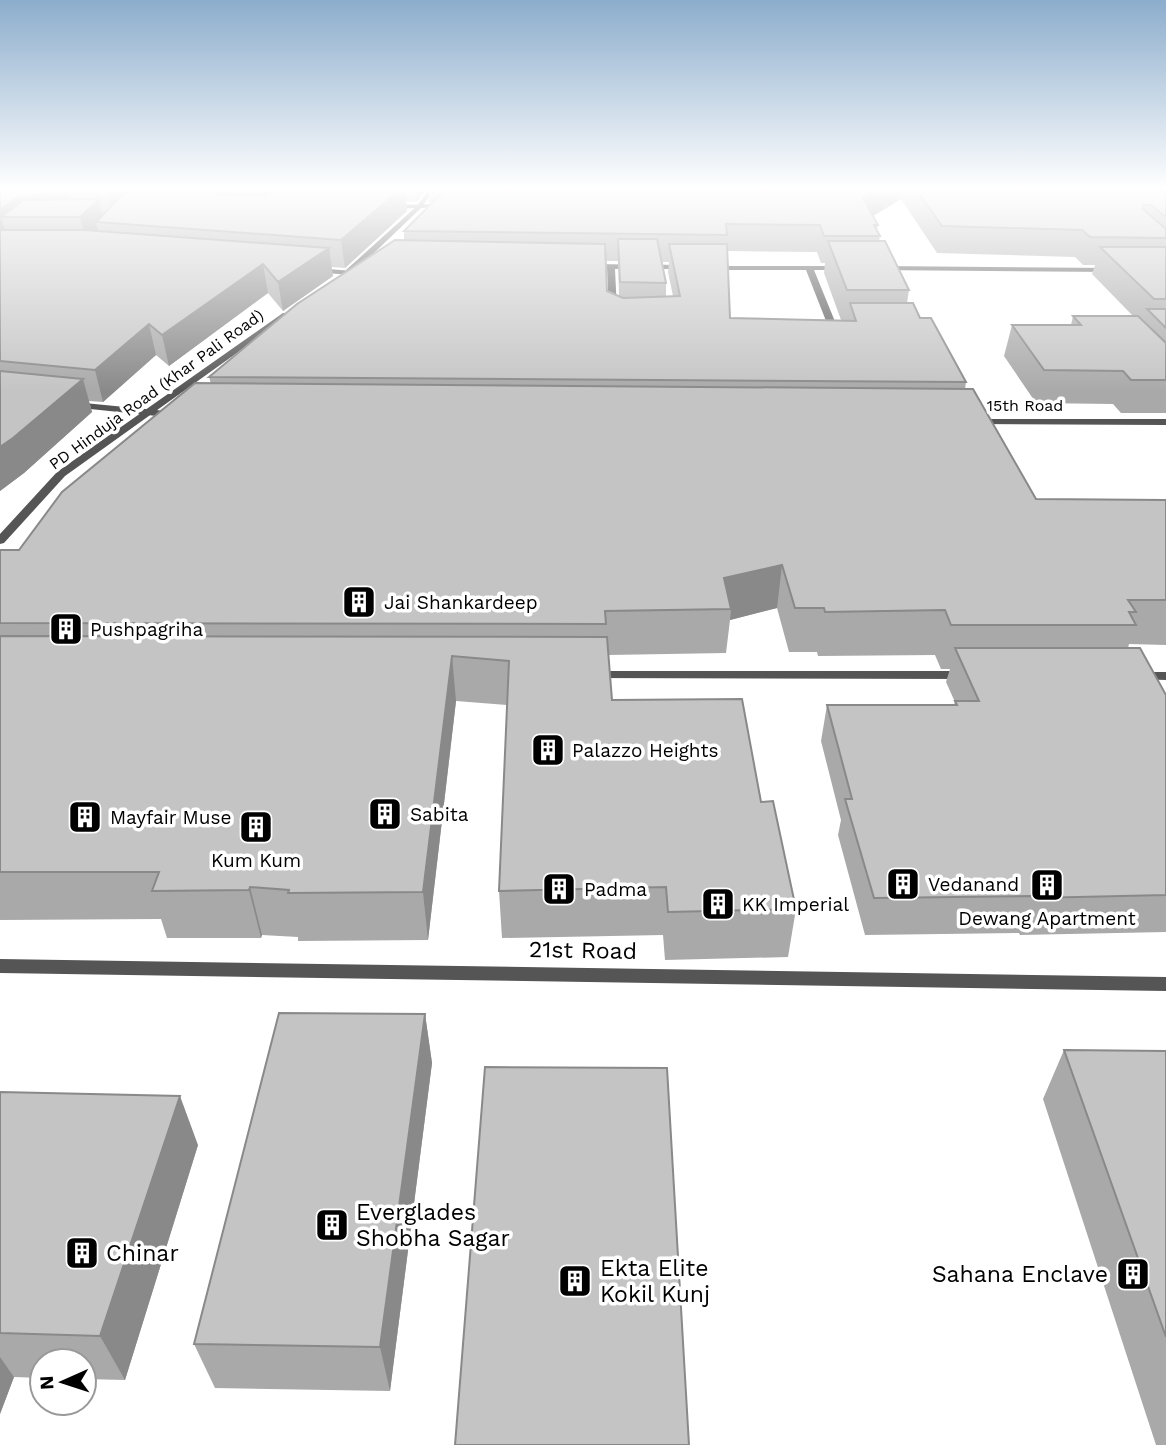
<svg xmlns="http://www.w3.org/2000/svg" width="1166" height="1445" font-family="'Work Sans',sans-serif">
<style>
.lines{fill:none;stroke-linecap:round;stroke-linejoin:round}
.minor{fill:#555;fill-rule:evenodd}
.tertiary{fill:#555;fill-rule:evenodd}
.wall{fill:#a9a9a9;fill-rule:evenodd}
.shaded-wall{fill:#898989}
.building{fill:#c4c4c4;stroke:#898989;stroke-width:2}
.labels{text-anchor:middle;stroke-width:7;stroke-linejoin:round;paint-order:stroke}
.far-street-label{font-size:16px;fill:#000;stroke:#fff}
.poi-label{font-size:19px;fill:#000;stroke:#fff;text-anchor:start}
.near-street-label{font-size:23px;fill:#000;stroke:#fff}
.near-poi-label{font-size:23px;fill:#000;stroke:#fff;text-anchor:start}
</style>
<rect width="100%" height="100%" fill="#fff"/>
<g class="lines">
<!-- minor -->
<path class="minor" d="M447 204 449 207 387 209 384 207 387 205Z
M586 264 685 265 689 267 685 269H615L617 311 613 313 609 311 607 268H583L582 266Z
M706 266H846V270H814L836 324 847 330 843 332 828 326 806 270H706Z
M880 266 1112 268 1116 270 1112 272 877 270V266Z
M316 268 365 272 369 274 365 276 313 272V268Z
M74 402 176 412 181 415 176 418 71 407 69 405Z
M970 419H1166V425L973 424 970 423Z
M593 671H965L972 675 965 679 588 678 586 675 588 672Z
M1139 672H1166V680L1134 679 1132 676Z
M0 959 1166 977V991L0 973Z"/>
<!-- tertiary -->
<path class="tertiary" d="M429 189H435L421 208 352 274H346V270L417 206Z
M283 313 290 315 65 476 4 543 0 544V534L57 472Z"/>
</g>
<!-- wall -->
<path class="wall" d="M0 189H427L417 202H406L407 211 345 268 331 267 333 276 283 311 268 293 169 366 156 355 103 402 89 401 92 412 24 473 0 491Z
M428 189H1166V413H1121L1113 404 1036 403 1004 356 1012 325H1071L1073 316H1133L1092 274 1095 265H1083L1075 257 937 253 901 199 873 216 878 225 877 231 880 236 879 241 909 290 907 303 920 318 966 382 965 389 1036 499 1166 500V645L1129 644 1128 648 1166 695V932L1020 935 1019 933 865 935 838 835 841 820 821 741 827 705H954L955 702 946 682 950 669H941L935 655 818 656 817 652H789L777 608 730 620 726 653 608 655 612 700 761 802 796 909 788 957 665 960 663 935 502 938 499 891 507 705 456 701 428 940 298 941V937L262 935 261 938H167L161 919 0 920V550H19L211 384 209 377 404 240V231L434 202H429ZM727 251 817 252 821 263H825L824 273 841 320 730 318ZM606 261H618L619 296 607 291ZM662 262H669L668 272 673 296H666V283Z
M425 1014 432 1063 390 1391 215 1388 194 1344Z
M1064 1050 1166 1051V1445H1156L1043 1099Z
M0 1092 198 1145 125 1380 84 1379V1361H42V1378L14 1377 0 1414Z"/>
<!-- shaded-wall -->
<path class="shaded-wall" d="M59 189H144L114 220 107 191 69 190 75 210 1 217 7 237 0 243V210L18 197Z
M217 189H231L232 199 221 217 216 191Z
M264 189H284L267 212Z
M401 189H405L407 211 345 268 341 240Z
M416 189H427L417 202Z
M879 189H903L901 199 860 224 863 198Z
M99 199 104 223 96 222 99 236 88 248 80 217Z
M329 248 333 276 283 311 278 282Z
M263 264 268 293 169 366 162 335Z
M149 324 156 355 103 402 95 370Z
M83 379 92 412 24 473 0 491V447Z
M782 565 777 608 730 620 731 609 724 578Z
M452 656 456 701 428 940 423 892Z
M250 887 262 935 261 938 249 890Z
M425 1014 432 1063 390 1391 380 1347Z
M180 1096 198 1145 125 1380 100 1336Z
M0 1357 14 1377 0 1414Z"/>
<!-- building -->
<path class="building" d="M0 189H59L49 194 18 197 0 210Z
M71 189H108L107 191 69 190Z
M128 189H217L216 191 218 195H269L273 189H401L341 240 96 222Z
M446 189H879L863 198 878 225H874L880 236H824L820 225 726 224 727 235 404 231Z
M916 189H1166V217L1151 205H1143V209L1166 229V238L1090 237 1082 230 942 226Z
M99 199 80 217H1L24 200Z
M0 230H84L329 248 278 282 263 264 162 335 149 324 95 370 0 361Z
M618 239H657L666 283 620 282Z
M395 240 605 244 607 291 623 298 680 296 669 244H727L730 318 856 321 850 303H913L920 318H931L966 382 209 377 297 304Z
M828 241H885L909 290H847Z
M1100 247H1166V299H1154Z
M1147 309H1166V328Z
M1073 316H1138L1166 343V380H1131L1123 371 1044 370 1012 325H1081Z
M0 371 83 379 13 438 0 447Z
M195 383 973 389 1036 499 1166 500V600H1128L1136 612H1129L1136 625H951L945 610 825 612 824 608H795L782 565 724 578 731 609 605 611 606 624 0 623V550H19L62 492Z
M0 636 607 637 612 700 742 699 761 802 773 801 796 909 668 912 666 887 499 891 509 661 452 656 423 892 288 893 289 890 250 887 249 890 152 891 159 872H0Z
M955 648H1140L1166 695V895L1033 898 1032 896 874 898 845 799H852L827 705H957L955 701H979Z
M279 1013 425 1014 380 1347 194 1344Z
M1064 1050 1166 1051V1337Z
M485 1067 667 1068 689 1445H455Z
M0 1092 180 1096 100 1336 0 1333Z"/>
<!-- sky -->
<linearGradient id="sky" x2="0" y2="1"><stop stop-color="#8cadcc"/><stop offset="0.48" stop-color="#fff"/><stop offset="1" stop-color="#fff" stop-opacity="0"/></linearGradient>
<rect width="1166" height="392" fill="url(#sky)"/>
<!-- icons -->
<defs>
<symbol id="building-square" viewBox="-11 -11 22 22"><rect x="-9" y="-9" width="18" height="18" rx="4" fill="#000" stroke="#fff"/><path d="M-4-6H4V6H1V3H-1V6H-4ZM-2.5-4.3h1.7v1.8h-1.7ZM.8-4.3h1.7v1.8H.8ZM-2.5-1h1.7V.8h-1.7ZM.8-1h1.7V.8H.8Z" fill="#fff"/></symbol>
</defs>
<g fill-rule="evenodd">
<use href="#building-square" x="340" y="583" width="38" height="38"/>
<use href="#building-square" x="47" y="610" width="38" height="38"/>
<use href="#building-square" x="529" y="731" width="38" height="38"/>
<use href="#building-square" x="366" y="795" width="38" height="38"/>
<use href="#building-square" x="66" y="798" width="38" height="38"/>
<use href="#building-square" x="237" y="808" width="38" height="38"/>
<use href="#building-square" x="884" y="865" width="38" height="38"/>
<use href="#building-square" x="1028" y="866" width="38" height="38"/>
<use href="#building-square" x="540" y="870" width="38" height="38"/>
<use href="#building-square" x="699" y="885" width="38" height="38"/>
<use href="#building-square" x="313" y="1206" width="38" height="38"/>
<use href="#building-square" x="63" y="1234" width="38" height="38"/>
<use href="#building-square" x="1114" y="1255" width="38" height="38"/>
<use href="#building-square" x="556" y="1262" width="38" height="38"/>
</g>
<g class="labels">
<!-- far-street labels -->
<g class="far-street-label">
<text transform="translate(156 389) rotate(-36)" y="6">PD Hinduja Road (Khar Pali Road)</text>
<text x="1025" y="411">15th Road</text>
</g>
<!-- poi labels -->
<g class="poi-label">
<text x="384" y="609">Jai Shankardeep</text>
<text x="90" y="636">Pushpagriha</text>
<text x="572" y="757">Palazzo Heights</text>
<text x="410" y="821">Sabita</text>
<text x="110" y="824">Mayfair Muse</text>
<text x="256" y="867" text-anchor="middle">Kum Kum</text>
<text x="928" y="891">Vedanand</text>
<text x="584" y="896">Padma</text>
<text x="742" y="911">KK Imperial</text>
<text x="1047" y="925" text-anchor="middle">Dewang Apartment</text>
</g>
<!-- near-street labels -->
<g class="near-street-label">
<text transform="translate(583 950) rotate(1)" y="8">21st Road</text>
</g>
<!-- near-poi labels -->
<g class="near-poi-label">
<text x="356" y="1220">Everglades<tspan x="356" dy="26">Shobha Sagar</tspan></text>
<text x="106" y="1261">Chinar</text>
<text x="600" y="1276">Ekta Elite<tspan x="600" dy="26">Kokil Kunj</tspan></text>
<text x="1108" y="1282" text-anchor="end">Sahana Enclave</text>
</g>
</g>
<!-- north arrow -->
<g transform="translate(63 1382) rotate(267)"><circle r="33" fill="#ffffff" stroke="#999999" stroke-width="2"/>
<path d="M0-5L12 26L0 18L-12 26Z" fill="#000000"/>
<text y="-10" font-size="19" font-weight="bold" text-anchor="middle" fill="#000000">N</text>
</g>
</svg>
